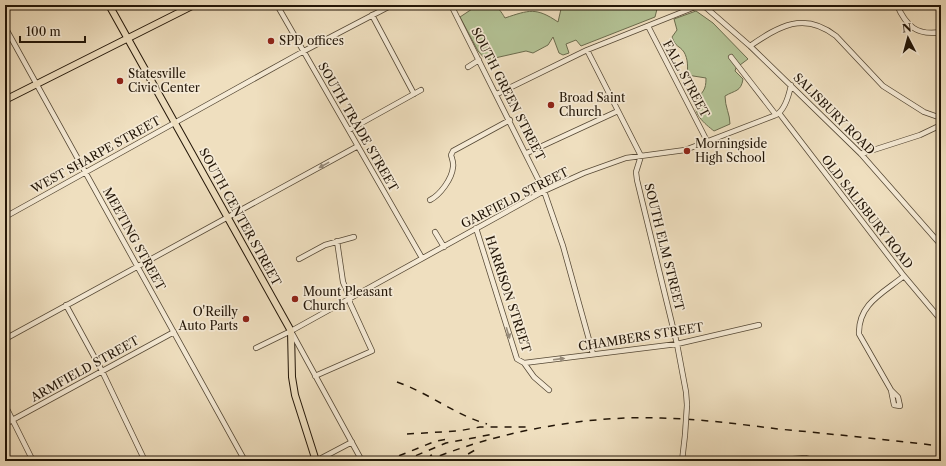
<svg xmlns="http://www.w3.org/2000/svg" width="946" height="466" font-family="'Libre Caslon Text',serif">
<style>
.green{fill:#b4c396;stroke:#6b6c4e}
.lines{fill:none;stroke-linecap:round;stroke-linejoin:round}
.minor-casing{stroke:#554835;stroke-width:6}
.major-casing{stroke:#221507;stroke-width:8}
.minor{stroke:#f5ead5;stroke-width:4.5}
.major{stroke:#efdfbf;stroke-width:6}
.rail{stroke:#221507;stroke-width:1.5;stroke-dasharray:7 7;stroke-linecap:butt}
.minor-bridge-casing{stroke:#554835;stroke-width:6;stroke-linecap:butt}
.minor-bridge{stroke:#f5ead5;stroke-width:4.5}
.oneway{fill:#968a78}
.poi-dot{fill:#8f2418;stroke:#f5ead5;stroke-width:1.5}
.labels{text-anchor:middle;stroke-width:3.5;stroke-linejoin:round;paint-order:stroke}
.poi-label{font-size:12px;fill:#221507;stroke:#f5ead5;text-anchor:start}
.street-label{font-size:12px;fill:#221507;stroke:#f5ead5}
</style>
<rect width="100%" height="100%" fill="#efdfbf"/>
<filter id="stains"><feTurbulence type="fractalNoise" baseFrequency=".005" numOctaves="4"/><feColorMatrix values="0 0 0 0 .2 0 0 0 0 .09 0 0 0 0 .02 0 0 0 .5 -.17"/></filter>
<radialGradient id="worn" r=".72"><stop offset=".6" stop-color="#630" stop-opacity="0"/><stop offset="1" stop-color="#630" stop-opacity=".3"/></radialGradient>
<!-- green -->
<path class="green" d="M478 5C494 5 496 3 505 18 529 10 536 7 558 22L561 9 567 5H658L655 17 581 46 576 40 566 44 569 53 563 55 559 53 553 37 548 45 533 53 526 51 486 60 478 51 460 17Z
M696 11 713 23 748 59 736 68 735 71 743 79C741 92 735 90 725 96 725 107 730 114 730 124L714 131C705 124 691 113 697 100 703 90 706 91 706 78L687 75C688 67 688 59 684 52 679 45 676 48 672 37L677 30 674 19Z"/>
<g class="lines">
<defs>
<path id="minor" d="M277 5 422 258
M451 5 544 191 563 246 593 354
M703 5 750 46 861 154 941 245
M897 5C906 26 917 36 941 32
M5 6 7 5
M372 15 414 94
M648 26 707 141
M5 27 245 461
M750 46C779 26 804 11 836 36L883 86 924 112 941 118
M587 50 641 156 636 172 637 180 677 344 686 392 687 405
M731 57 776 115
M468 67 479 60
M497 94 587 50 700 5
M779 113 904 276 941 320
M349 130 421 90
M527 153 618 111
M861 154 920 135 941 125
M430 200C440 195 452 179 453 167 454 163 452 159 451 155L453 151 510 120
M5 217 304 51 392 5
M476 228 516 356 517 359 524 363
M435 232 444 247
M299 259 325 245 354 237
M66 305 102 371 145 461
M292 333 362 461
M5 339 358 146
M256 348 291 331 544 191 584 173 626 158 685 150 776 115C785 110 789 95 791 85
M524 363 677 344 759 325
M524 363 534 377 549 390
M315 376 372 351 350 303V298L343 282 337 241
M891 390 859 334C858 304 883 293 904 276
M891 390 898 397 900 406 894 405Z
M5 405 33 461
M5 424 174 332
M316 461 352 442
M682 461 685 435
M768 461 805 458 817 461"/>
<path id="major" d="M109 5 291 331 292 377 295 395 316 461
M5 100 194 5"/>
</defs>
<!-- minor casing -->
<use href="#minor" class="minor-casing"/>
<!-- major casing -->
<use href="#major" class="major-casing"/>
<!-- minor -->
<use href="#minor" class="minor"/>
<!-- major -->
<use href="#major" class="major"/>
<!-- rail -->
<path class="rail" d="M397 382C429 393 455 415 487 424
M407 434 458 431 480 427H531
M386 461 436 441 448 439
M403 461 446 443 494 434
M417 461 432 455
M427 461C495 432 587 415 661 418 700 419 739 424 778 429 833 434 887 440 941 446
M456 461 475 450"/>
<defs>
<path id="minor-bridge" d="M685 435 687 405"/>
</defs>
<!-- minor-bridge casing -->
<use href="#minor-bridge" class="minor-bridge-casing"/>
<!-- minor-bridge -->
<use href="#minor-bridge" class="minor-bridge"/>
</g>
<!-- one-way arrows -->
<defs><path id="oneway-solid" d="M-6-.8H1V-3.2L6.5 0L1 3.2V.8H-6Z"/></defs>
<g class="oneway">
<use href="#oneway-solid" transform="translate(324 165) rotate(151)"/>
<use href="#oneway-solid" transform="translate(508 333) rotate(73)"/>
<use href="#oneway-solid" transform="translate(559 359) rotate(-7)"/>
</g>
<!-- markers -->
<g class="poi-dot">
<circle cx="271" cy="41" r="4"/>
<circle cx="120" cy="81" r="4"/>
<circle cx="551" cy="105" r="4"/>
<circle cx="687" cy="151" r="4"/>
<circle cx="295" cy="299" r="4"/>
<circle cx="246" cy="319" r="4"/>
</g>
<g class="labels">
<!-- poi labels -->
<g class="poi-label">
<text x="279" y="45">SPD offices</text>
<text x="128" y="78">Statesville<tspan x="128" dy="14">Civic Center</tspan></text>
<text x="559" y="102">Broad Saint<tspan x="559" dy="14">Church</tspan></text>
<text x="695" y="148">Morningside<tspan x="695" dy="14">High School</tspan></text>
<text x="303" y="296">Mount Pleasant<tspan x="303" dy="14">Church</tspan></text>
<text x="238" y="316" text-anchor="end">O'Reilly<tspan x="238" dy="14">Auto Parts</tspan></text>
</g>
<!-- street labels -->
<g class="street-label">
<text transform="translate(686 79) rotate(62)" y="4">FALL STREET</text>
<text transform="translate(508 94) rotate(63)" y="4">SOUTH GREEN STREET</text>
<text transform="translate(834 114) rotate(45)" y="4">SALISBURY ROAD</text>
<text transform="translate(358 127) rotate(60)" y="4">SOUTH TRADE STREET</text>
<text transform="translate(96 155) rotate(-29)" y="4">WEST SHARPE STREET</text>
<text transform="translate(515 198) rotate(-27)" y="4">GARFIELD STREET</text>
<text transform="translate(867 212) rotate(52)" y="4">OLD SALISBURY ROAD</text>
<text transform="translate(240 217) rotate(61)" y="4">SOUTH CENTER STREET</text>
<text transform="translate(134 239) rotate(61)" y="4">MEETING STREET</text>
<text transform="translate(664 247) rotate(76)" y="4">SOUTH ELM STREET</text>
<text transform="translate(508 294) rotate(72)" y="4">HARRISON STREET</text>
<text transform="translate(641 337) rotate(-9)" y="4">CHAMBERS STREET</text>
<text transform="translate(85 369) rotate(-29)" y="4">ARMFIELD STREET</text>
</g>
</g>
<!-- margin -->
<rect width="946" height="466" fill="none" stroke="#efdfbf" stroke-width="20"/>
<rect x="6" y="6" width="934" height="454" fill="none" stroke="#221507" stroke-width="2"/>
<rect x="10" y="10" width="926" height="446" fill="none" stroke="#221507"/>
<!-- north arrow -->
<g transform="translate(908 38) rotate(354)" stroke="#f5ead5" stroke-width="3" paint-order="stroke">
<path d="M0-3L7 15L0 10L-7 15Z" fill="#221507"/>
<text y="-6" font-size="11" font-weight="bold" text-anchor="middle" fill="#221507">N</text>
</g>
<!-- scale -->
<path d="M20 36v6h65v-6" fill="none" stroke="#221507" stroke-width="2"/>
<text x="26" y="36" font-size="12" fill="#221507" stroke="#f5ead5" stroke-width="3" paint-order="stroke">100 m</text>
<rect width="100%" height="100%" filter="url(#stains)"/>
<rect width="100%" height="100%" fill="url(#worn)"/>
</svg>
